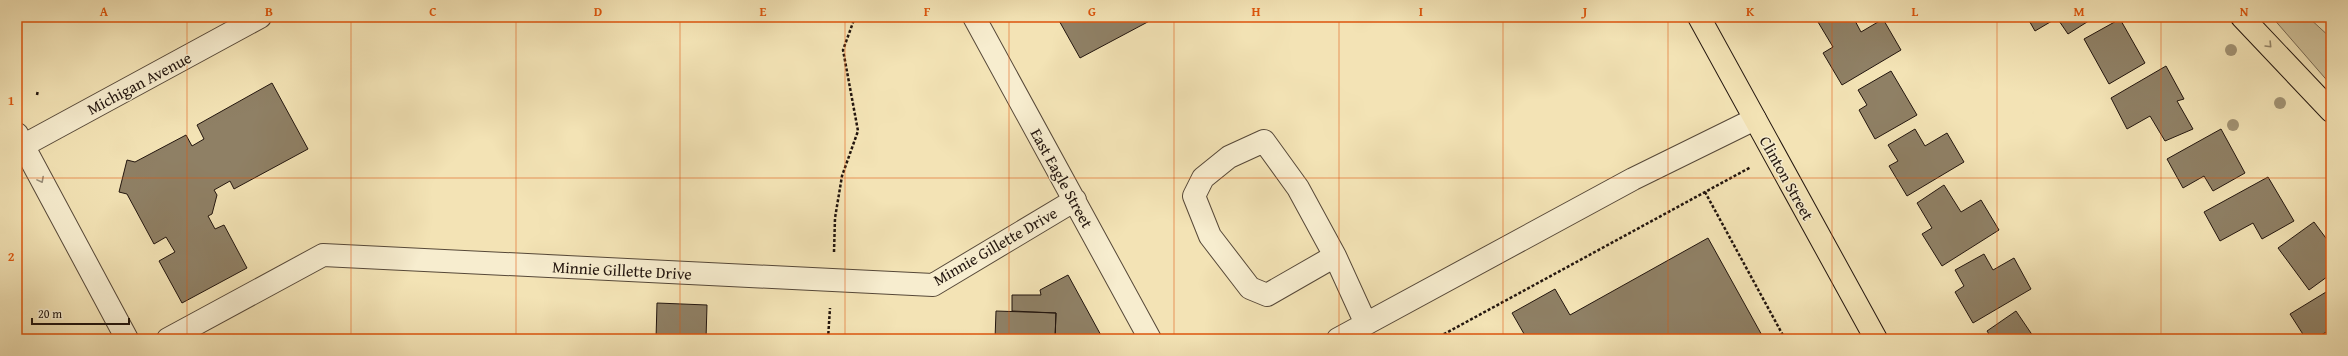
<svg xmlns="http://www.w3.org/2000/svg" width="2348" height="356" font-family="'Gentium Book Plus',serif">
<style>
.green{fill:#cfc099;stroke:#786a54}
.building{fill:#8f8065;stroke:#22150e}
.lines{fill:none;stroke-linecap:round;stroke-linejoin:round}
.minor-casing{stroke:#564838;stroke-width:24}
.major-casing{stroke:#22150e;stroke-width:24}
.path{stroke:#22150e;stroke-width:2.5;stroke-dasharray:3 2;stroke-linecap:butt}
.minor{stroke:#f7edcf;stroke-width:22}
.major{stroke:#f3e3b5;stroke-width:22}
.tree{fill:#a29374}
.oneway{stroke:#95866a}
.oneway2{stroke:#978c78}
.grid{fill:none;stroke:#de560c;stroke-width:1;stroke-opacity:0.55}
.labels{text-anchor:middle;stroke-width:3;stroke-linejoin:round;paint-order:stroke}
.street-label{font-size:16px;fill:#22150e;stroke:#f7edcf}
.neatline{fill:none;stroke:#de560c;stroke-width:1.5}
.grid-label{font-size:13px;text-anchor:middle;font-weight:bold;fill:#de560c}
</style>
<rect width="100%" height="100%" fill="#f3e3b5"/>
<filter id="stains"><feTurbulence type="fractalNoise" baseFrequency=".005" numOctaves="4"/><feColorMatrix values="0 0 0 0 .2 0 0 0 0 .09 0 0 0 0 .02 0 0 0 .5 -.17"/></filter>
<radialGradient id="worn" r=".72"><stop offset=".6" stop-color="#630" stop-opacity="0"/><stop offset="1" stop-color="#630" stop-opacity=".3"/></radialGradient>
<!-- green -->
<path class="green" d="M2272 17H2308L2331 38V85Z"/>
<!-- building -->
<path class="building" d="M1057 17H1157L1080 58Z
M1827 17H1853L1861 32 1883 19 1901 50 1842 85 1823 53 1833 47 1818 22Z
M2027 17H2095L2068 34 2057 18 2035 31Z
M2120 19 2145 63 2109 84 2084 39Z
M2166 66 2184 99 2177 101 2193 129 2165 141 2150 116 2127 129 2111 98Z
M1891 71 1917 115 1875 139 1859 110 1867 105 1858 90Z
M272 83 308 149 234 189 230 181 214 190 217 195 212 214 208 216 215 229 224 225 247 268 182 303 159 261 175 252 166 237 154 244 127 194 119 192 127 160 135 162 186 135 192 146 204 139 197 125Z
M1915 129 1925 146 1947 133 1964 162 1907 196 1889 166 1898 161 1888 145Z
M2221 129 2245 173 2213 191 2204 176 2183 188 2167 159Z
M2268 177 2294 221 2262 239 2253 223 2220 241 2204 212Z
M1944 185 1961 212 1981 200 1999 230 1942 266 1922 234 1932 228 1917 203Z
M2314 222 2331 245V256L2327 258 2331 263V274L2309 290 2278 248Z
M1708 238 1764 339H1527L1512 313 1555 289 1570 315Z
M1984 254 1993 270 2014 258 2031 289 1973 323 1955 292 1964 286 1955 270Z
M1068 275 1103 339H1055L1056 313 1012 311V295H1041L1040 290Z
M2331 289V329L2315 339H2306L2290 314Z
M657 303 707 305 706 339H656Z
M996 311 1056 313 1055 339H995Z
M2016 311 2035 339H1992L1987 331Z"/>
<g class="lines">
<defs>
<path id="minor" d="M974 17 1150 339
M17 134 127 339
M17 149 260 17
M1335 256 1267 295 1250 288 1210 236 1194 196 1203 178 1229 157 1264 141 1298 188 1335 256 1366 324
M168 339 323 255 933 285 1075 200
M1338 339 1633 179 1755 119"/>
<path id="major" d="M1699 17 1876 339
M2242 17 2331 111"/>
</defs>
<!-- minor casing -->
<use href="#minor" class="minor-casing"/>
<!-- major casing -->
<use href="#major" class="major-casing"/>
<!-- path -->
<path class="path" d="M37 95 38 90
M1705 192 1785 339
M834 252 835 218 842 176 858 131 843 50 855 17
M828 339 830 308
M1435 339 1751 167"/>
<!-- minor -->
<use href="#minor" class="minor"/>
<!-- major -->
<use href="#major" class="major"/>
</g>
<!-- trees -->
<g class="tree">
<circle cx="2231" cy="50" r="6"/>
<circle cx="2280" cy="103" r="6"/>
<circle cx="2233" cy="125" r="6"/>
</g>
<!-- one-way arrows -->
<defs><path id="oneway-chevron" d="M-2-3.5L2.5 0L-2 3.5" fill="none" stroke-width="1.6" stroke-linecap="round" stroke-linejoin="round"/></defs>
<use class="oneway" href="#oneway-chevron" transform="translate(2269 45) rotate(46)"/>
<use class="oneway2" href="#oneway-chevron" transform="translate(41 180) rotate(62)"/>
<!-- grid -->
<path class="grid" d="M187 17V339M351 17V339M516 17V339M680 17V339M845 17V339M1009 17V339M1174 17V339M1339 17V339M1503 17V339M1668 17V339M1832 17V339M1997 17V339M2161 17V339M17 178H2331"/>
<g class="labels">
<!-- street labels -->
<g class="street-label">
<text transform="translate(139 83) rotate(-28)" y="6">Michigan Avenue</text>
<text transform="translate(1062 178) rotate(61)" y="6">East Eagle Street</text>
<text transform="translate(1787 178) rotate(61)" y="6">Clinton Street</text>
<text transform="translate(995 246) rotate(-30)" y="6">Minnie Gillette Drive</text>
<text transform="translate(622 270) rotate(3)" y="6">Minnie Gillette Drive</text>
</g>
</g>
<!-- margin -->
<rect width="2348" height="356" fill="none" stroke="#f3e3b5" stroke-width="44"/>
<!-- scale -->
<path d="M32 318v6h97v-6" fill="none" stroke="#22150e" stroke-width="2"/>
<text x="38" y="318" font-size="12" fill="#22150e" stroke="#f7edcf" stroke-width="3" paint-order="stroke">20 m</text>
<rect x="22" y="22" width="2304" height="312" class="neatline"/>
<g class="grid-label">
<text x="104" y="16">A</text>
<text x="269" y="16">B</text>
<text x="433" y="16">C</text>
<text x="598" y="16">D</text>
<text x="763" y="16">E</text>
<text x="927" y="16">F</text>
<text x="1092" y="16">G</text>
<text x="1256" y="16">H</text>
<text x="1421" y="16">I</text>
<text x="1585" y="16">J</text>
<text x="1750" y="16">K</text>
<text x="1915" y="16">L</text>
<text x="2079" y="16">M</text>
<text x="2244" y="16">N</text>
<text x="11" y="105">1</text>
<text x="11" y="261">2</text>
</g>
<rect width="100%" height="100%" filter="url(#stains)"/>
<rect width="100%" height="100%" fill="url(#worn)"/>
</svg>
